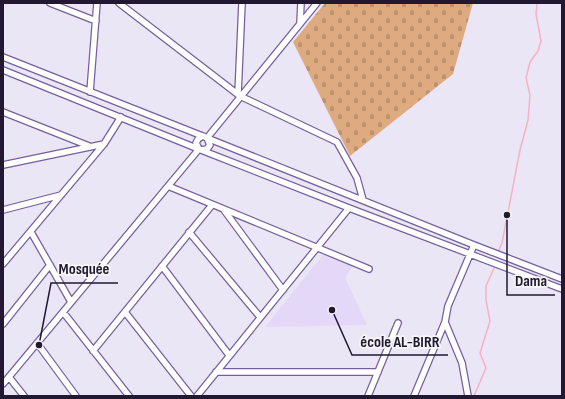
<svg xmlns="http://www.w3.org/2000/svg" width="565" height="399" font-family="'Sofia Sans Condensed',sans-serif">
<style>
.built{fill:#e3d8f8}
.cemetery{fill:url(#cemetery-stones)}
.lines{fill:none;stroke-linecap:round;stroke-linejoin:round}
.stream{stroke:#f7b0c4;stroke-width:1.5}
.minor-casing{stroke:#765f9e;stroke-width:8}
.minor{stroke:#fff;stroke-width:5.5}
.leader{fill:none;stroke:#221832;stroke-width:1.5}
.callout-dot{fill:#221832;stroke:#f6f6f6;stroke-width:1.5}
.callout-label{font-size:16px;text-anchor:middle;font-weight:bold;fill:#221832;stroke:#f6f6f6;stroke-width:3.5;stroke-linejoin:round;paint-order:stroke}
</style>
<defs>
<pattern id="cemetery-stones" width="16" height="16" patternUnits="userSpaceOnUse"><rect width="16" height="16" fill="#deaa7f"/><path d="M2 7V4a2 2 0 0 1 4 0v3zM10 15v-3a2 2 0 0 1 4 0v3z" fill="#be926e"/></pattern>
</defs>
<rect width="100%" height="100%" fill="#ebe6f5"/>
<!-- built -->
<path class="built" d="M323 255 353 266 345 278 367 325 265 327Z"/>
<!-- cemetery -->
<path class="cemetery" d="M325 3H473L453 74 350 156 293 42Z"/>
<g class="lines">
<!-- stream -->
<path class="stream" d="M498 252 502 243 520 150 528 120 530 95 526 78 530 62 538 51 541 41 536 14 537 3
M474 396 486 368 480 353 490 321 486 300V286L495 266"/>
<defs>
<path id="minor" d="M50 3 96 21
M119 3 240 96 337 142 357 178 363 200
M317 3 207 138 474 245 562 279
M300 23 301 3
M3 57 205 137
M3 70 201 150 207 149 210 145 207 138 203 136 198 139 196 143 199 149
M90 92 97 3
M238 94 242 3
M3 112 89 146
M201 150 349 208 562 289
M3 165 104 144
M168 186 369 269
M3 210 61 195
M224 210 283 290
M31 232 71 302
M189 232 260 317
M3 264 104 144 121 117
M162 266 229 355
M63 312 129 396
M125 312 191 396
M3 324 50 265
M37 343 76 396
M93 351 212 205
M216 372H378
M9 377 24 396
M3 384 199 149
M197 396 349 208
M368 396 398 323
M414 396 445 322
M468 396 462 363 445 322 448 306 474 245"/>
</defs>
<!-- minor casing -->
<use href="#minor" class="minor-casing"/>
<!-- minor -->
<use href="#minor" class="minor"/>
</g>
<!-- callouts -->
<path class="leader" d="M39 345L51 283H118M507 215L507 295H555M332 310L352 355H448"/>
<g class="callout-dot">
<circle cx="39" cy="345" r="4"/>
<circle cx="507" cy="215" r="4"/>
<circle cx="332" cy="310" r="4"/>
</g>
<g class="callout-label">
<text x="84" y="274">Mosquée</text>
<text x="531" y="286">Dama</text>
<text x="400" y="347">école AL-BIRR</text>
</g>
<!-- border -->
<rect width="565" height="399" fill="none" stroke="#221832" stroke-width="8"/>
</svg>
